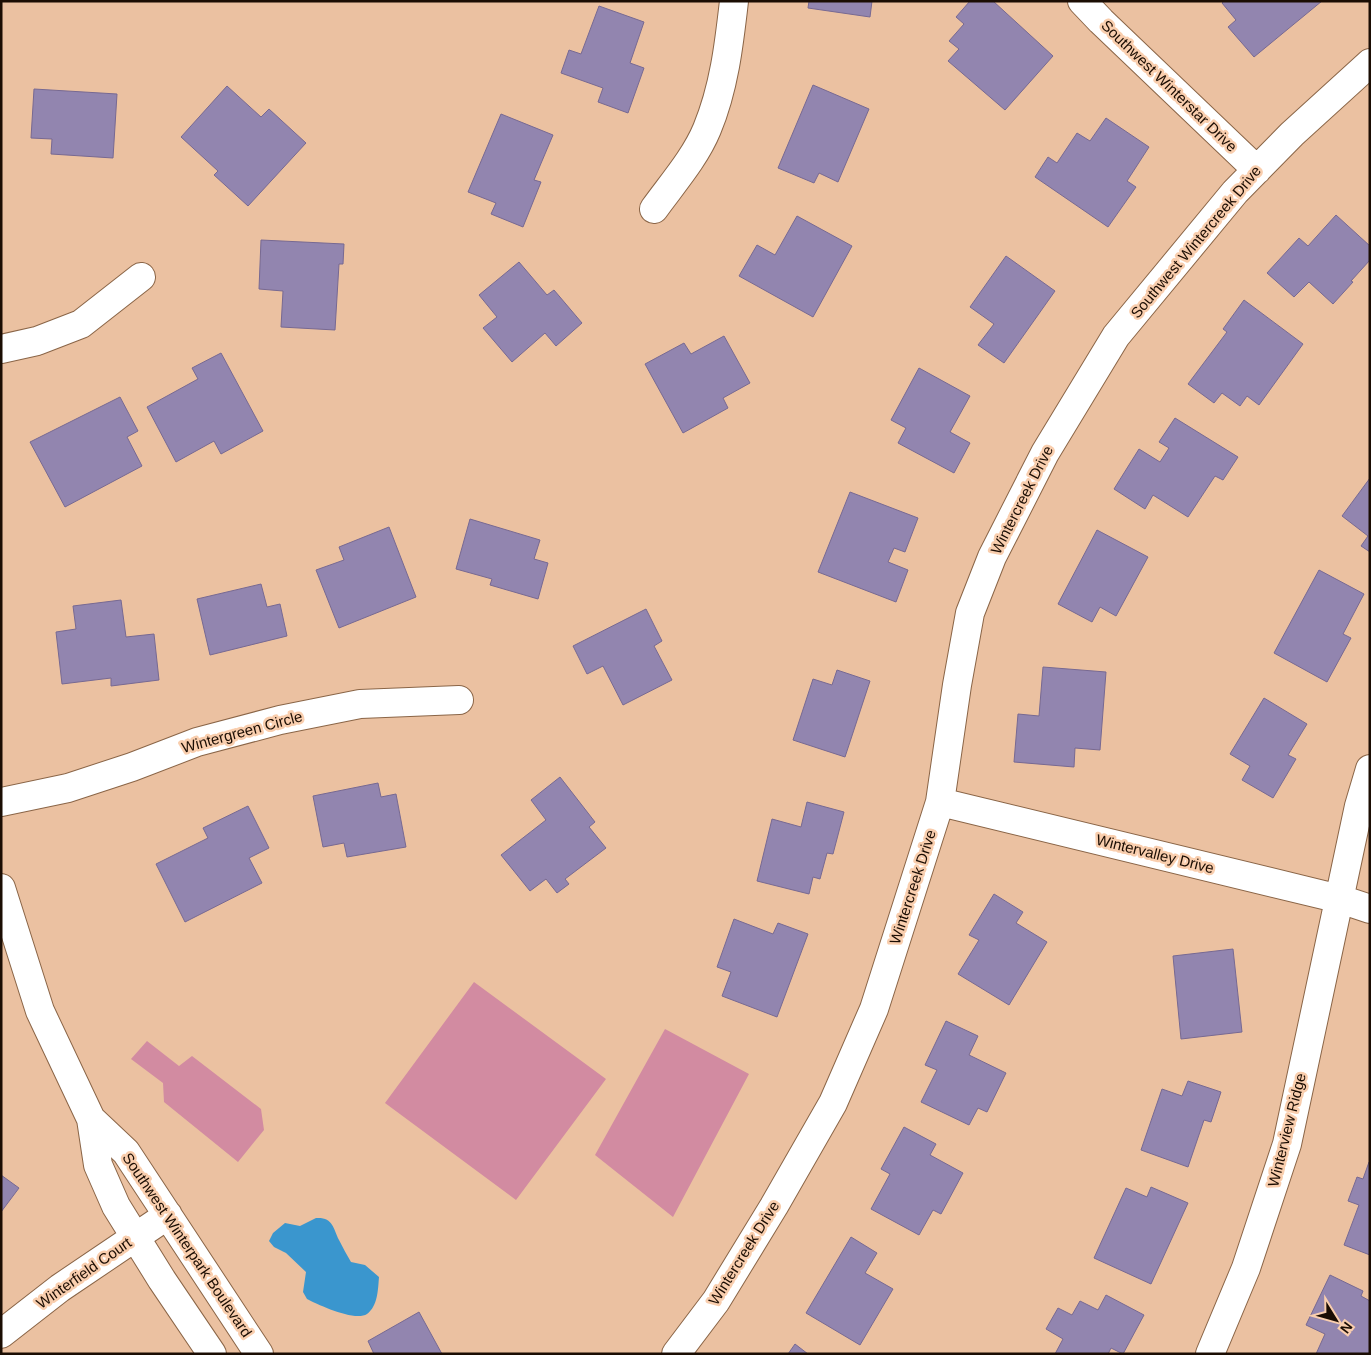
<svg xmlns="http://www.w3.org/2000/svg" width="1371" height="1355" font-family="Arial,sans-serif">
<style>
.green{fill:#d28ba1}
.water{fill:#3a96ce}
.building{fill:#9285af;stroke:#776992}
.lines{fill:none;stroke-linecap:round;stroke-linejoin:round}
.minor-casing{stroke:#8a6547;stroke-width:30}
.minor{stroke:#fff;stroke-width:28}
.labels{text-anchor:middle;stroke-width:5;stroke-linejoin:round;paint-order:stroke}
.street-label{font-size:15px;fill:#1b0d03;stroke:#f9ceae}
</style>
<rect width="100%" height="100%" fill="#ebc1a1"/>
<!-- green -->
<path class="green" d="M474 982 606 1079 516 1200 385 1103Z
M665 1029 749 1074 673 1217 595 1155Z
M147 1041 179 1066 192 1056 261 1109 264 1130 238 1162 164 1102 163 1083 131 1059Z"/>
<!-- water -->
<path class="water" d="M316 1218C333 1217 333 1228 339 1240 343 1248 347 1255 351 1262L365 1265 379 1277C378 1289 378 1306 367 1314 355 1322 319 1305 307 1299L303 1292 306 1272 286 1253 274 1247 269 1241 273 1233 285 1223 300 1226Z"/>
<!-- building -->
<path class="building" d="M809 1H872L870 17 808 8Z
M970 1H993L1053 56 1005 110 948 61 959 49 949 41 964 24 956 17Z
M1224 1H1322L1254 57 1228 27 1236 20 1222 3Z
M599 6 644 22 630 63 644 68 628 113 598 102 603 88 561 73 569 50 581 54Z
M813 85 869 109 838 182 819 173 814 183 778 168Z
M227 86 261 117 269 109 306 143 248 206 214 175 218 171 181 137Z
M34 89 117 94 113 158 51 154 52 139 31 138Z
M501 114 553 135 534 180 541 182 523 227 491 214 496 203 468 192Z
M1106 118 1149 147 1127 181 1136 187 1108 227 1035 177 1048 157 1057 163 1077 133 1090 141Z
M1336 215 1370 246V260L1351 281 1353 282 1333 304 1309 282 1294 297 1267 273 1299 238 1308 246Z
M797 216 852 246 813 317 739 276 757 245 775 255Z
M261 240 344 244 343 264H339L335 330 281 327 283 291 259 289Z
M1006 256 1055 291 1004 363 978 345 994 324 970 307Z
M519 262 547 295 554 290 582 323 556 346 545 333 512 362 483 328 497 317 479 295Z
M1244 300 1303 344 1259 405 1247 396 1240 406 1222 393 1214 403 1188 384 1227 332 1223 329Z
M724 336 750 383 723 398 728 408 683 433 645 364 684 343 691 354Z
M221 353 263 431 221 454 214 441 176 462 147 407 198 379 192 368Z
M919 368 970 396 950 432 970 443 954 473 898 443 906 428 891 420Z
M120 397 138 431 127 437 142 466 65 507 30 442Z
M1175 418 1238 457 1223 480 1215 476 1188 517 1153 495 1145 509 1114 489 1139 449 1160 462 1169 448 1159 442Z
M1370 478V552L1361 546 1368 536 1342 516Z
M850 492 918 518 905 552 894 548 888 562 908 570 896 602 818 572Z
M470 519 540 540 534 559 548 563 538 599 490 585 492 579 456 569Z
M389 527 416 597 339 628 316 570 344 560 339 547Z
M1097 530 1148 557 1116 616 1100 607 1092 622 1058 604Z
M1319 570 1364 594 1343 634 1351 638 1327 682 1274 653Z
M261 584 267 607 280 604 287 636 210 655 197 599Z
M121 600 126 637 154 634 159 680 111 686V678L62 684 56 632 76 629 73 606Z
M646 609 662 641 654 646 672 680 623 705 603 666 587 674 573 646Z
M1043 667 1106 672 1100 750 1075 748 1074 767 1014 762 1018 714 1039 716Z
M837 670 870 681 845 757 793 740 813 679 832 685Z
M1264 698 1307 724 1288 755 1296 759 1273 798 1242 780 1250 766 1230 754Z
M560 777 595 822 589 827 606 848 565 879 569 884 557 893 546 879 530 891 501 855 546 820 531 800Z
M378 783 381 797 396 794 406 847 347 857 344 843 323 847 313 796Z
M807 802 844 812 833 854 827 853 820 879 813 877 809 894 757 881 772 819 801 827Z
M248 806 269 848 249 858 262 883 185 922 156 864 208 838 203 828Z
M994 894 1023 912 1016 923 1047 942 1009 1005 958 974 979 940 969 935Z
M734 919 773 934 778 923 808 934 777 1017 722 996 731 972 717 967Z
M1233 949 1242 1032 1181 1039 1173 956Z
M946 1021 978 1036 969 1055 1006 1073 987 1112 978 1108 969 1125 921 1102 937 1070 925 1065Z
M1188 1081 1221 1092 1211 1122 1204 1120 1188 1167 1141 1150 1162 1089 1182 1096Z
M904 1127 936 1144 930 1155 963 1173 941 1214 933 1210 919 1235 871 1209 890 1174 881 1169Z
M1369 1162 1370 1163V1255L1344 1245 1359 1205 1348 1201 1357 1177 1363 1179Z
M1 1175 19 1188 1 1212Z
M1151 1187 1188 1203 1151 1284 1094 1258 1126 1188 1147 1197Z
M851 1237 877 1253 865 1273 893 1289 860 1345 806 1313Z
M1330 1275 1363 1291 1361 1296 1370 1301V1354H1316L1325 1334 1306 1325Z
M1106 1295 1144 1315 1123 1354 1111 1348 1108 1354H1055L1063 1339 1046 1329 1058 1308 1072 1315 1080 1301 1098 1310Z
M419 1312 442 1354H374L368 1341Z
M795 1344 808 1354H788Z"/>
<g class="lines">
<defs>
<path id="minor" d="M1082 1 1101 21 1257 170
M654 209C672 184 695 158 707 129 724 88 729 45 734 1
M1 349 37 341 81 324 141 277
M1 802 68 788 132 767 197 742 280 720 360 704 459 700
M940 802 1340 899 1370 909
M1 888 40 1011 91 1119 98 1165 116 1206 162 1280 212 1354
M91 1119 126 1152 259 1354
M1 1334 60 1288 168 1215
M676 1354 716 1301 774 1206 833 1103 874 1009 940 802 957 685 970 613 992 557 1045 453 1116 336 1235 192 1292 134 1370 63
M1210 1354 1246 1268 1287 1144 1359 806 1370 769"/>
</defs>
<!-- minor casing -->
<use href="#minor" class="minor-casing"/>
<!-- minor -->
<use href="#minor" class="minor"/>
</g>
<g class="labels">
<!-- street labels -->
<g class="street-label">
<text transform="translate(1169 86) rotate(44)" y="5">Southwest Winterstar Drive</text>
<text transform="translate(1196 242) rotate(-50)" y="5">Southwest Wintercreek Drive</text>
<text transform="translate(1022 500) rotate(-63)" y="5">Wintercreek Drive</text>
<text transform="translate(242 732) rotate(-15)" y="5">Wintergreen Circle</text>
<text transform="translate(1155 854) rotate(14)" y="5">Wintervalley Drive</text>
<text transform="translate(913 887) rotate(-72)" y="5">Wintercreek Drive</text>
<text transform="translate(1287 1130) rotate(-76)" y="5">Winterview Ridge</text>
<text transform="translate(187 1245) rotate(56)" y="5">Southwest Winterpark Boulevard</text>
<text transform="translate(744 1253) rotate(-58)" y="5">Wintercreek Drive</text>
<text transform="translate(84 1273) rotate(-35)" y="5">Winterfield Court</text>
</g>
</g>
<!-- border -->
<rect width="1371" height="1355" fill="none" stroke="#1b0d03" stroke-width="5"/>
<!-- north arrow -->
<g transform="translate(1336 1320) rotate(127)" stroke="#f9ceae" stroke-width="4" paint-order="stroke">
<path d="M0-4L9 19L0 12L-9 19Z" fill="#1b0d03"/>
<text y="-8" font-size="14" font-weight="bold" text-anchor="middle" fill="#1b0d03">N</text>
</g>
</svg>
